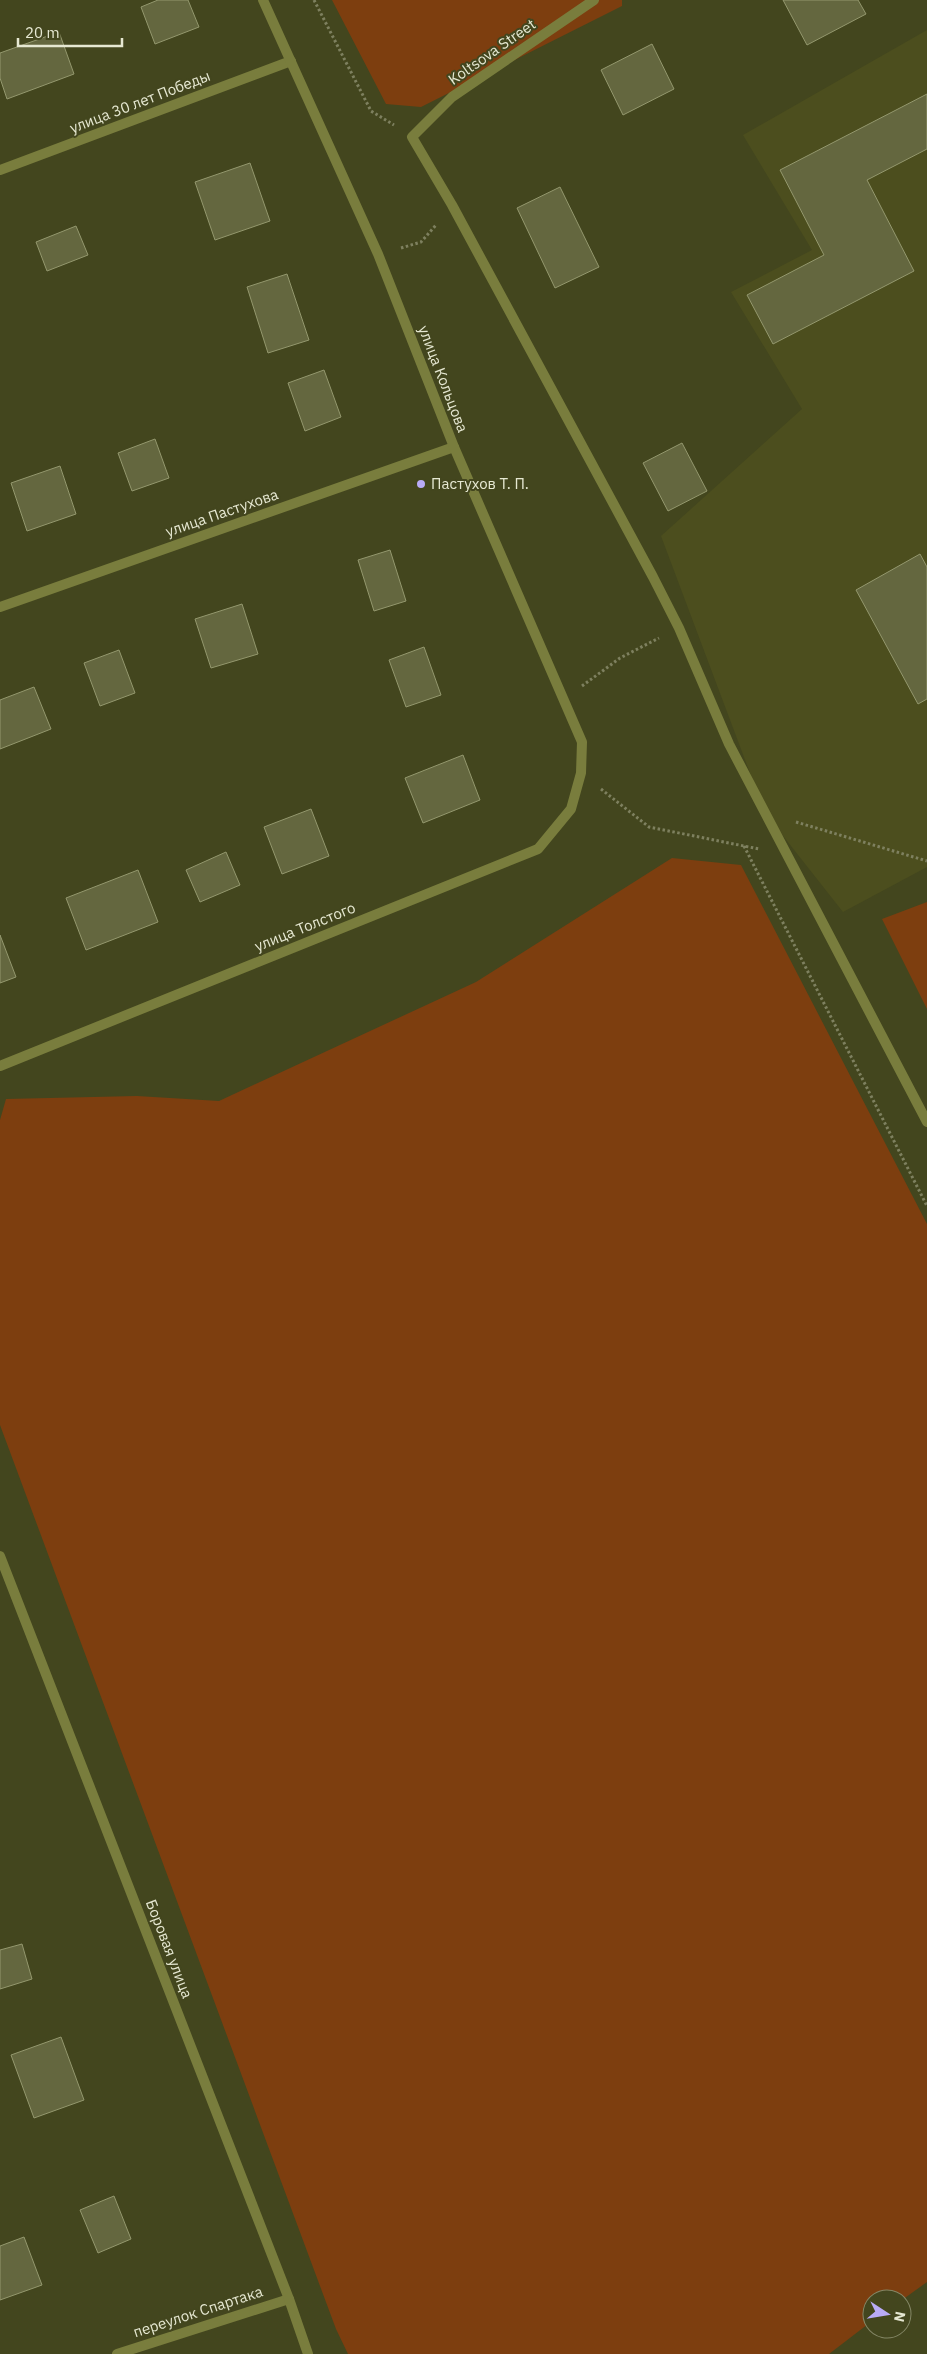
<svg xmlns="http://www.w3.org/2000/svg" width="927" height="2354" font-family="'IBM Plex Sans',sans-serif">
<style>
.built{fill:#4c4e1e}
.green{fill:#7d3e0f}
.building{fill:#64673f;stroke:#94986e}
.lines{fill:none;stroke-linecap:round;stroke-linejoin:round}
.path{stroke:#7e805f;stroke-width:3;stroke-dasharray:2.5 2.5;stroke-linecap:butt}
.minor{stroke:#797d3d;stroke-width:10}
.tertiary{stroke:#797d3d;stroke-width:10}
.poi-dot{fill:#b9abf7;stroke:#43461e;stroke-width:2}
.labels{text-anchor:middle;stroke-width:4;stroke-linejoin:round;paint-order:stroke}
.street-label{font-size:15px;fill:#e6e8d2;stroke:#43461e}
.poi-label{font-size:15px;fill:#e6e8d2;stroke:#43461e;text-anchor:start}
</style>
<rect width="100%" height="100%" fill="#43461e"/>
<!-- built -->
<path class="built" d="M927 30V867L843 912 765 813 661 536 802 409 731 292 812 250 743 135Z"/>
<!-- green -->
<path class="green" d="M332 0H622V6L421 107 386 104Z
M672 858 741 865 927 1224V2282L902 2300 872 2299V2321L829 2354H348L336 2329 0 1425V1120L6 1099 137 1096 219 1101 476 982Z
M927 902V1009L882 919Z"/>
<!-- building -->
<path class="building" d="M158 0H188L199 27 155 44 141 7Z
M783 0H858L866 14 807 45Z
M59 32 74 74 7 99 0 78V53Z
M652 44 674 89 623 115 601 70Z
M927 94V149L867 180 914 271 773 344 747 295 824 255 780 170Z
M250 163 270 221 215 240 195 182Z
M560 187 599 267 555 288 517 208Z
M76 226 88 255 47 271 36 242Z
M287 274 309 340 268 353 247 287Z
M324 370 341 417 305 431 288 383Z
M155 439 169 478 132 491 118 453Z
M682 443 707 491 668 511 643 463Z
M60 466 76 514 27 531 11 483Z
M390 550 406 601 374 611 358 560Z
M920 554 927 567V699L918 704 856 590Z
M242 604 258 654 211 668 195 619Z
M424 647 441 695 406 707 389 660Z
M119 650 135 693 100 706 84 663Z
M34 687 51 729 0 749V700Z
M463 755 480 800 423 823 405 778Z
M311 809 329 856 282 874 264 827Z
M226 852 240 885 200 902 186 870Z
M138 870 158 922 86 950 66 898Z
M0 935 16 977 0 983Z
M22 1944 32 1979 0 1989V1950Z
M61 2037 84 2100 34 2118 11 2055Z
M114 2196 131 2239 98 2253 80 2210Z
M24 2237 42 2285 0 2300V2246Z"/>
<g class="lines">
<!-- path -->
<path class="path" d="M314 0 371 111 394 125
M401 248 421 242 436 225
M582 686 620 658 659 638
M601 789 649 827 759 849
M796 822 927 861
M744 846 927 1206"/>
<!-- minor -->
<path class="minor" d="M594 0 452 97 412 137 452 205 653 577 679 628 729 744 927 1122
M0 170 291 61
M0 607 454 447
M117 2354 289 2299"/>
<!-- tertiary -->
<path class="tertiary" d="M0 1066 538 849 571 809 581 773 582 742 454 447 378 254 263 0
M0 1556 289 2299 308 2354"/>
</g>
<!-- markers -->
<circle class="poi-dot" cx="421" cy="484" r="5"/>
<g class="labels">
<!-- street labels -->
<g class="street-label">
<text transform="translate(492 52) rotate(-35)" y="5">Koltsova Street</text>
<text transform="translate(140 102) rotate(-21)" y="5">улица 30 лет Победы</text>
<text transform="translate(443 379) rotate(69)" y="5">улица Кольцова</text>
<text transform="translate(222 513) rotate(-19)" y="5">улица Пастухова</text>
<text transform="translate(305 927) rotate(-22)" y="5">улица Толстого</text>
<text transform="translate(169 1949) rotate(69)" y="5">Боровая улица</text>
<text transform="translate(198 2312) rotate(-18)" y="5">переулок Спартака</text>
</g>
<!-- poi labels -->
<g class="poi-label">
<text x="431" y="489">Пастухов Т. П.</text>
</g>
</g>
<!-- north arrow -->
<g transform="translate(887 2314) rotate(102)"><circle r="24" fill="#43461e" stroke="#848766"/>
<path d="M0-4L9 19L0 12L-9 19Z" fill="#b9abf7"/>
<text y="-8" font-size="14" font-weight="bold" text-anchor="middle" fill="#e6e8d2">N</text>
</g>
<!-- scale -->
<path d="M18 38v8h104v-8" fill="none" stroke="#e6e8d2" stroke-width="2.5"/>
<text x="25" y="38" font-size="15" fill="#e6e8d2" stroke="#43461e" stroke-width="4" paint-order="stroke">20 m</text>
</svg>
